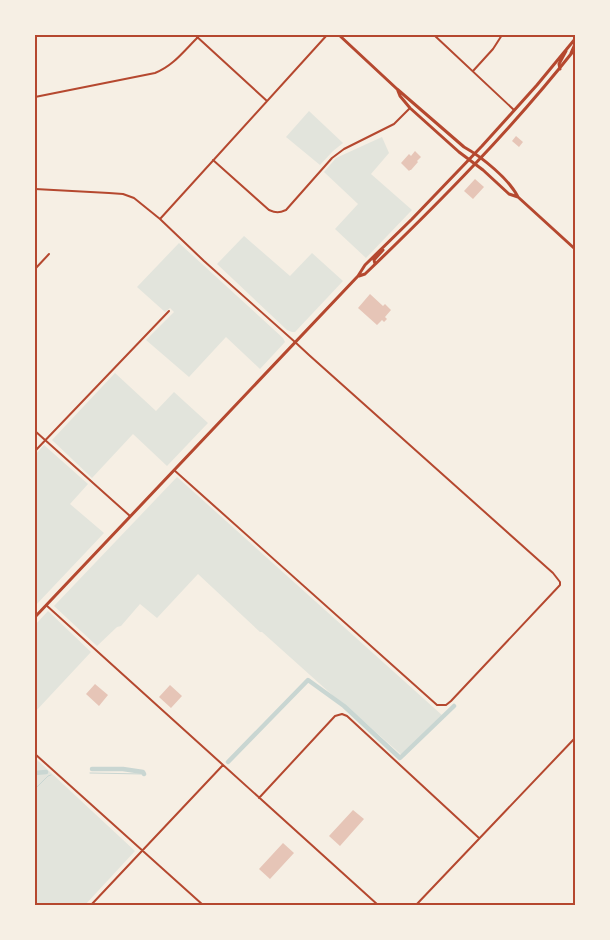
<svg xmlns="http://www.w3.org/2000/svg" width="610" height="940" font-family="'Libre Baskerville',serif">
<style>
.green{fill:#e2e4dc}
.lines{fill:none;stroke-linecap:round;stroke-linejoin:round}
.stream{stroke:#c9d6d2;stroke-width:1}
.canal{stroke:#c9d6d2;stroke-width:4.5}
.building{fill:#e6c5b7}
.minor{stroke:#b5482f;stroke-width:2}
.secondary{stroke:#b5482f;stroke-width:3}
.neatline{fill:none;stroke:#b5482f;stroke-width:2}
</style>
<rect width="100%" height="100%" fill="#f6efe4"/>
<!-- green -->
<path class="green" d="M309 111 343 143 333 151 320 165 286 137Z
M382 137 389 153 371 174 412 210 366 258 335 229 358 204 324 172 336 158Z
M244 236 290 276 312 253 343 281 295 332H292L287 330 217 264Z
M179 243 283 338 285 342 260 369 226 337 189 377 146 340 174 312 170 308 165 312 137 287Z
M115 373 156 411 174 392 208 423 167 466 133 434 92 478 52 440Z
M44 445 88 484 70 504 104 533 35 606V455Z
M177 477 443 716 404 757 344 704 339 701 262 632H260L198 574 157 618 140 604 121 626 117 627 97 646 54 606Z
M48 611 91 652 35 712V625Z
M35 758 135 851 85 905H35Z"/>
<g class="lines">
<!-- stream -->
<path class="stream" d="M90 773 144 774
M35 789 48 776 51 775"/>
<!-- canal -->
<path class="canal" d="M228 762 308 680 344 706 400 758 454 706
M92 769H123L143 772 144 774
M35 773 46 772"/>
</g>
<!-- building -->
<path class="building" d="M516 136 523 142 519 147 512 141Z
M415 151 421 157 417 161 418 162 411 170H410L409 171 401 163 409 154 411 156Z
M475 179 484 187 473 199 464 191Z
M370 294 383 306 385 304 391 310 385 317 387 319 384 322 382 320 377 325 358 308Z
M95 684 108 695 99 706 86 694Z
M170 685 182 696 171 708 159 697Z
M353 810 364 819 340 846 329 836Z
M283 843 294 853 270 879 259 869Z"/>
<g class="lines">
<!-- minor -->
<path class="minor" d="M195 35 267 101
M434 35 514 110
M473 71 493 49 502 35
M35 97 155 73C173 66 184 51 198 37
M213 160 269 210C276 213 279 213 286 210L332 158 344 149 394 124 410 108
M35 189 109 193 123 194 134 198 160 219 204 261 295 342 309 355 553 573 560 582V585L451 701 446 705H437L174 470
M160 219 327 35
M35 269 49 254
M35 431 130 516
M35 451 169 311
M46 605 378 905
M35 754 203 905
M259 798 335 716 342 714 347 716 479 838
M91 905 223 765
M416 905 575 738"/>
<!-- secondary -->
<path class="secondary" d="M339 35 397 89 464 147C482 157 509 179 518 197L575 249
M571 53 575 44
M560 69 559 64 566 51
M398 91 400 96 410 108 459 152 483 170 509 194 518 197
M375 264 374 260 383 250
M359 276 365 274C439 203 511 130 575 49
M35 617 358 276 365 265 412 219 482 146 537 85 575 39"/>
</g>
<!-- border -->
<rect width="610" height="940" fill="none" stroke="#f6efe4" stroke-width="72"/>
<rect x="36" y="36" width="538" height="868" class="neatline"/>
</svg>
